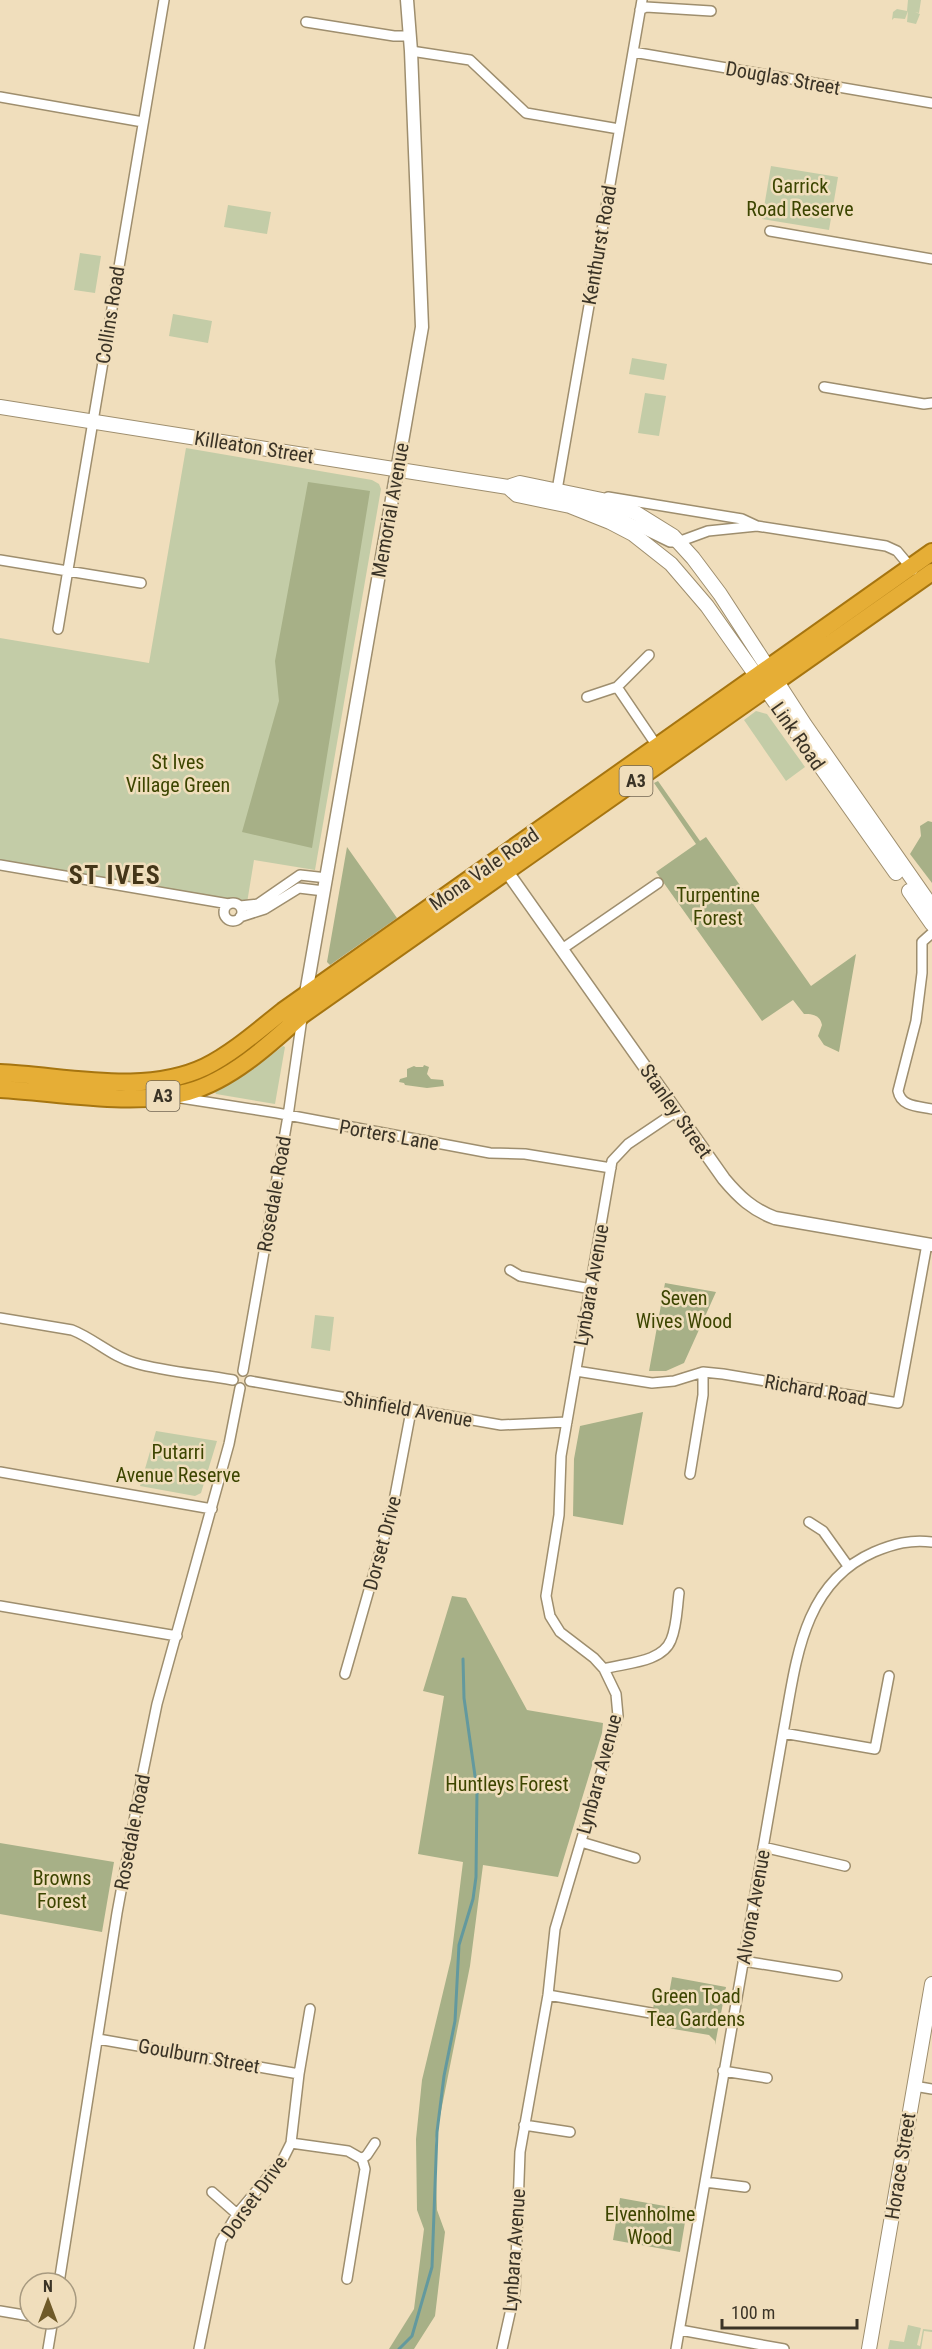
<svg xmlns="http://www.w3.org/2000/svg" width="932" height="2349" font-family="'Roboto Condensed',sans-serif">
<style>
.green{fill:#c3cca7}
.forest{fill:#a7b087}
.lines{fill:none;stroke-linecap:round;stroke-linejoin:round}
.stream{stroke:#63999e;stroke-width:3}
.minor-casing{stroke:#9e8e6e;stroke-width:12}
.tertiary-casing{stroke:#9e8e6e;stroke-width:15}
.secondary-casing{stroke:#9e8e6e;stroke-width:16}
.trunk-casing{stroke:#a67510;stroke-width:20}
.minor{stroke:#fff;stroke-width:9}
.tertiary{stroke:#fff;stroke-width:12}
.secondary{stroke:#fff;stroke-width:14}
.trunk{stroke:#e6ae36;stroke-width:16}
.labels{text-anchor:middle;stroke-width:5;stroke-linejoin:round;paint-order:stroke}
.shield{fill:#f0debc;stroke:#716653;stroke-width:1.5}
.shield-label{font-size:18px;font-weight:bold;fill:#3a3326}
.street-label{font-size:20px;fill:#3a3326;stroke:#f0debc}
.park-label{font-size:20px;fill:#3c4500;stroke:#f0debc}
.district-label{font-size:26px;font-weight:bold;letter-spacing:1.5px;fill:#443619;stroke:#f0debc}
</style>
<rect width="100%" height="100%" fill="#f0debc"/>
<!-- green -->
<path class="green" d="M908 0H921L919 13 915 12 920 14 916 24 907 22 908 11 905 19 894 18 892 20 893 12 897 9 907 11Z
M771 166 838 177 829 230 762 219Z
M228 205 271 212 267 234 224 227Z
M80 253 101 256 95 293 74 290Z
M173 314 212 321 208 343 169 336Z
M632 358 667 364 664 380 629 374Z
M645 393 666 396 659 436 638 433Z
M186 448 372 480 379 484 381 489 315 870 254 860 247 903 0 860V638L149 663Z
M756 711 767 714 805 767 786 781 744 720Z
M283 1046 285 1047 275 1104 216 1094 215 1092 248 1073Z
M315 1315 334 1317 330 1351 311 1348Z
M156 1431 217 1441 201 1493 195 1496 140 1486Z
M908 2325 921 2328 917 2345 920 2346 923 2329 932 2330V2332L924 2331 921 2349H888L890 2340 904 2342Z"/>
<!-- forest -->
<path class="forest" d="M308 482 370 491 312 848 242 832 279 701 275 661Z
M658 781 700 841 706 837 811 986 856 954 839 1052 824 1045 818 1036 822 1025C820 1015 813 1014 804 1014L793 1000 762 1021 656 872 696 844 654 783Z
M928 821 932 822V883L910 854 921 836 920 826Z
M347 847 397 918 330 965 327 962Z
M424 1065 429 1067 427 1074 431 1079 443 1080 444 1086 427 1088 405 1085 404 1083 399 1082 400 1079 407 1077V1069L414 1066 416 1067H423Z
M665 1283 716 1292 684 1363 666 1371H649Z
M643 1412 623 1525 573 1516 574 1459 580 1426Z
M452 1596 466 1598 527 1710 603 1723 602 1733 558 1877 483 1865 470 1966 435 2141 437 2210 445 2232 435 2316 414 2349H389L414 2309 424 2229 417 2210 416 2139 422 2080 451 1959 463 1862 418 1854 444 1696 423 1691Z
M0 1843 114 1862 102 1932 0 1914Z
M672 1977 726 1987 715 2045V2041L709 2035 650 2025 654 2003 667 2005Z
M620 2198 687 2210 680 2252 613 2240Z"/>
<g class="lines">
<!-- stream -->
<path class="stream" d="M399 2349 412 2336 432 2267 437 2132 444 2076 455 2021 459 1945 473 1899 476 1877 477 1790 464 1698 463 1659"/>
<defs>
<path id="minor" d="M640 10 646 7 711 11
M306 22 394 36H410
M411 51 470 60 526 113 619 129
M633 52 932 103
M0 97 143 122
M770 231 932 259
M824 387 924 404 932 403
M562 490H557L642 0
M608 497 742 519 757 526
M572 503 602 509 670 542H678L708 531 757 526 886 546 897 551 913 570
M0 560 141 583
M58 629 164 0
M617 687 649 655
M587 697 617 687 657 746
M0 865 229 904
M224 912a9 9 0 1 1 18 0a9 9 0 1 1-18 0Z
M240 906 258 904 300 875 327 878
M240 917 265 909 299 888 324 891
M932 933 922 942V973L916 1021 898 1091C901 1107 918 1106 932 1109
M562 949 658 883
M181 1098 277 1113 490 1153 525 1154 611 1168
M510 1270 520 1276 591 1289
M0 1318 72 1330C95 1339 112 1357 135 1363 166 1372 201 1374 233 1380
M243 1371 288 1116 302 1018
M576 1371 652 1383 674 1381 703 1372 723 1374 898 1403 927 1244
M250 1381 501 1425 567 1422
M0 1472 212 1509
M690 1474 703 1395V1372
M809 1522 823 1531 848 1566
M0 1606 177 1636
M604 1669C624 1663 662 1663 671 1640 677 1626 677 1608 679 1593
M345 1674 393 1506 411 1411
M783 1733 875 1749 889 1676
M581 1842 635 1858
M763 1847 845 1866
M743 1961 837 1976
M548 1995 651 2013
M98 2039 299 2074
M723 2071 767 2078
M914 2086 932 2089
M524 2125 570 2132
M291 2143 348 2151 362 2159 365 2169 347 2279
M362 2159 367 2155 375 2143
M705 2182 745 2187
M212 2192 237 2214
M59 2283 117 1913 143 1772 157 1704 229 1444 240 1388
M0 2311 30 2316
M680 2330 784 2349
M48 2349 53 2319
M199 2349 221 2241 237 2214 283 2159 291 2143 299 2074 310 2009
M502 2349 515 2291 520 2152 548 1995 555 1929 618 1716 616 1694 604 1669 594 1658 560 1632 550 1616 546 1596 559 1515 561 1456 612 1161 628 1144 677 1111
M676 2349 783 1733C796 1664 801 1584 874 1552 893 1544 911 1539 932 1542"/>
<path id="tertiary" d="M503 866 724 1179C739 1197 753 1210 775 1218L932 1245
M305 999 422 327 411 51 407 0"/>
<path id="secondary" d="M0 407 508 487 520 483 607 501 636 513 673 536 693 558 720 594 805 725 932 907
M508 487 517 495 570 506 610 522 633 534 671 564 707 606 896 873
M909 891 932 924
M869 2349 932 1984"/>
<path id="trunk" d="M0 1073C66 1076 144 1096 205 1067 233 1053 259 1030 283 1011L932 552
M0 1089C56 1092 135 1107 188 1092 231 1080 270 1044 302 1015L932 572"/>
</defs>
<!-- minor casing -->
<use href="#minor" class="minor-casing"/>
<!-- tertiary casing -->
<use href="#tertiary" class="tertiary-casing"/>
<!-- secondary casing -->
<use href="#secondary" class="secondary-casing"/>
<!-- trunk casing -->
<use href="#trunk" class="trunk-casing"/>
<!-- minor -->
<use href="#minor" class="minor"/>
<!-- tertiary -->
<use href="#tertiary" class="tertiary"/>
<!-- secondary -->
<use href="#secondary" class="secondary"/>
<!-- trunk -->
<use href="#trunk" class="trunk"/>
</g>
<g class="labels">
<!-- shield labels -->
<g class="shield">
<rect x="619.5" y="766" width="33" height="30" rx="4.5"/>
<rect x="146.5" y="1081" width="33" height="30" rx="4.5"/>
</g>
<g class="shield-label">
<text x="636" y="787">A3</text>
<text x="163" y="1102">A3</text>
</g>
<!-- street labels -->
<g class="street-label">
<text transform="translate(783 78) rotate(10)" y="7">Douglas Street</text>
<text transform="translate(599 245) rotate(-80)" y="7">Kenthurst Road</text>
<text transform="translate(110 315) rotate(-81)" y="7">Collins Road</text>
<text transform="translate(254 447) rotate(9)" y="7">Killeaton Street</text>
<text transform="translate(390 510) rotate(-80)" y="7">Memorial Avenue</text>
<text transform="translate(798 736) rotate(55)" y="7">Link Road</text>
<text transform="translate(484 869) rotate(-35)" y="7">Mona Vale Road</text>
<text transform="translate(676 1111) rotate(55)" y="7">Stanley Street</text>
<text transform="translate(389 1135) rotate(10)" y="7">Porters Lane</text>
<text transform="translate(274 1194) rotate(-80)" y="7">Rosedale Road</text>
<text transform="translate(591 1285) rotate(-80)" y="7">Lynbara Avenue</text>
<text transform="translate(816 1390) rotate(10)" y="7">Richard Road</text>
<text transform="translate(408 1409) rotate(10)" y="7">Shinfield Avenue</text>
<text transform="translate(382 1543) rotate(-75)" y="7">Dorset Drive</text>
<text transform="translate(599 1774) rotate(-75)" y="7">Lynbara Avenue</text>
<text transform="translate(132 1832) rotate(-79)" y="7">Rosedale Road</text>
<text transform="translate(753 1907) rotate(-80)" y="7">Alvona Avenue</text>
<text transform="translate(199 2056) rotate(10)" y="7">Goulburn Street</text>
<text transform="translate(900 2166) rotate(-81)" y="7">Horace Street</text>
<text transform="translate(254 2197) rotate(-54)" y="7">Dorset Drive</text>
<text transform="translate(514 2250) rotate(-86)" y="7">Lynbara Avenue</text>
</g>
<!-- park labels -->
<g class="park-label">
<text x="800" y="193">Garrick<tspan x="800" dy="23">Road Reserve</tspan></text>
<text x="178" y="769">St Ives<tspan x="178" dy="23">Village Green</tspan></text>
<text x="718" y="902">Turpentine<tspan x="718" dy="23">Forest</tspan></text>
<text x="684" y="1305">Seven<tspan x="684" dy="23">Wives Wood</tspan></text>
<text x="178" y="1459">Putarri<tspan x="178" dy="23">Avenue Reserve</tspan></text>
<text x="507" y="1791">Huntleys Forest</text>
<text x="62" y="1885">Browns<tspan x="62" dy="23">Forest</tspan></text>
<text x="696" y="2003">Green Toad<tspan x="696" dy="23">Tea Gardens</tspan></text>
<text x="650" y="2221">Elvenholme<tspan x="650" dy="23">Wood</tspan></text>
</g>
<!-- district labels -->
<g class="district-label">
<text x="115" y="884">ST IVES</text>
</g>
</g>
<!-- north arrow -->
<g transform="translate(48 2301)"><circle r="28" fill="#f0debc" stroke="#a79a80" stroke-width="1.5"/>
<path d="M0-4.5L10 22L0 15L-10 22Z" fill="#6f5a29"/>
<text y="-9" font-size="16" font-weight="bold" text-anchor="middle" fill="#3a3326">N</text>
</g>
<!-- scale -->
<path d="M722 2319v9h135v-9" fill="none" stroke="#3a3326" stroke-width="3"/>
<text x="731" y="2319" font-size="18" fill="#3a3326" stroke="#f0debc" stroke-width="4.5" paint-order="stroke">100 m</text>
</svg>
